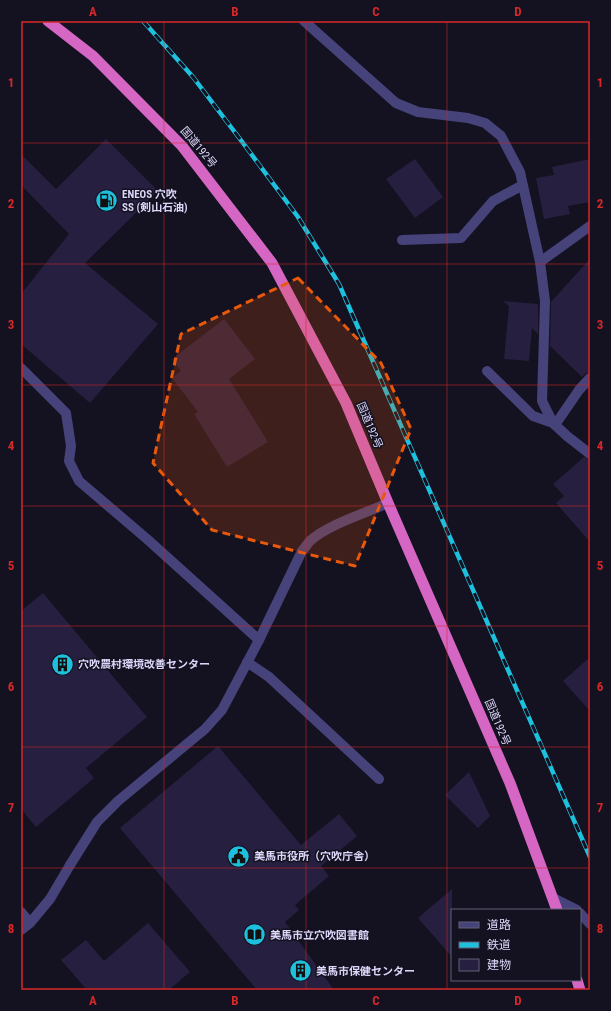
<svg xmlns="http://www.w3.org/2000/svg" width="611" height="1011" font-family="'Roboto Condensed','Noto Sans JP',sans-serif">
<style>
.building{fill:#271f3f}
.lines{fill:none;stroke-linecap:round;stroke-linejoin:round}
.service{stroke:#46427a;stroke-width:10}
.minor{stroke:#46427a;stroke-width:10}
.tertiary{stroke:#46427a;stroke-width:10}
.trunk{stroke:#d566c4;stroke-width:11}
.rail-casing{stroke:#1ec1dd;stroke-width:4.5}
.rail{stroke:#141121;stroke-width:3;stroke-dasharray:9;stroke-linecap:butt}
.marked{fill:#e8590c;fill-opacity:0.2;stroke:#e8590c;stroke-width:3;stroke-dasharray:8 5;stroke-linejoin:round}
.grid{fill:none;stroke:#d62828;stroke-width:1;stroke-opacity:0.55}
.labels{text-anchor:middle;stroke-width:3;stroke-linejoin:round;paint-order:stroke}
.street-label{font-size:11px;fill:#dcd6f9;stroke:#141121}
.poi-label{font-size:11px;font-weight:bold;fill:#dcd6f9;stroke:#141121;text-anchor:start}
.neatline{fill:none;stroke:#d62828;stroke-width:1.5}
.grid-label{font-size:13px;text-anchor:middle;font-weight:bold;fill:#d62828}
</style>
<rect width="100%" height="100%" fill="#141121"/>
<!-- building -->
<path class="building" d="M106 139 158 191 85 263 158 324 90 403 21 344V294L69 234 21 185V154L56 189Z
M415 159 443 197 415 218 386 179Z
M590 159V202L568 206 570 214 544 219 536 178 554 175 552 167Z
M590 259V372L586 373 582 377 550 346 551 302Z
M503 301 538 304V334L532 328 529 361 504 359 509 306Z
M224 319 255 359 229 379 268 442 227 467 194 414 198 412 172 378 181 371 172 359Z
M584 457 590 460V542L556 503 564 496 553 484Z
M43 593 147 717 86 768 94 778 36 827 21 809V611Z
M590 657V711L563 681Z
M218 746 301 845 339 814 357 836 321 866 329 876 295 905 299 910 285 922 334 990H257L120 828Z
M469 772 490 816 478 828 445 795Z
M452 889V957L418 918Z
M148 923 190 972 169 990H87L61 960 86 940 104 961Z"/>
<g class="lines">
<!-- service -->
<path class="service" d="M555 425 579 390 590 378
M247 662 269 677 379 779
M21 912 30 923 50 899 70 865
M21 930 30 923"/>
<!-- minor -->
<path class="minor" d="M304 21 396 103 418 112 468 118 485 123 501 136 520 172 540 262 545 301 542 401 553 423 567 436 590 454
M402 240 461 238 493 201 523 185
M540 262 590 226
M21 368 66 413 71 446 69 461 79 481 147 539 259 640
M487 371 533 416 553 423
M553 898 577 910
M580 913 590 924"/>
<!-- tertiary -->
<path class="tertiary" d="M70 865 97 822 118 801 205 729 222 710 259 640 302 551C305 548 307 544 310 541 327 525 366 513 388 503"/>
<!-- trunk -->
<path class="trunk" d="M48 21 93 56 182 146 272 263 346 403 388 503 510 783 557 910
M577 980 580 990"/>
<defs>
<path id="rail" d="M143 21 193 77 243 143 298 217 339 284 590 857"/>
</defs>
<!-- rail casing -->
<use href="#rail" class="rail-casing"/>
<!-- rail -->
<use href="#rail" class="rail"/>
</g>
<!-- marked area -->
<path class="marked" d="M298 278 381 363 411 429 355 566 212 530 153 463 181 334Z"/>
<!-- grid -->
<path class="grid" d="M164 21V990M306 21V990M447 21V990M21 143H590M21 264H590M21 385H590M21 506H590M21 626H590M21 747H590M21 868H590"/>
<!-- icons -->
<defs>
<symbol id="fuel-disc" viewBox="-11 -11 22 22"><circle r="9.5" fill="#1ec1dd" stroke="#141121"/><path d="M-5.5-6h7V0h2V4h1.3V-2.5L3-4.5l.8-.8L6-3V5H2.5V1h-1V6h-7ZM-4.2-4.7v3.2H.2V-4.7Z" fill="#111"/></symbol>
<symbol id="building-disc" viewBox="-11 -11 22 22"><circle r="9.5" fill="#1ec1dd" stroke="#141121"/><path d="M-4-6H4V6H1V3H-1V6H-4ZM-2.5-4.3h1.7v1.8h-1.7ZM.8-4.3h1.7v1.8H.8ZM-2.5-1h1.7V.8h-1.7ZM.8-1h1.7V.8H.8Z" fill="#111"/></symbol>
<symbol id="civic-disc" viewBox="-11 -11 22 22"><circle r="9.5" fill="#1ec1dd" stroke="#141121"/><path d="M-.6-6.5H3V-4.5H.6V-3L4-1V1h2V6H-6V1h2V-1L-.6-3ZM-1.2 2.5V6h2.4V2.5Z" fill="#111"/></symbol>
<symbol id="library-disc" viewBox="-11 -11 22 22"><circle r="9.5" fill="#1ec1dd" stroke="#141121"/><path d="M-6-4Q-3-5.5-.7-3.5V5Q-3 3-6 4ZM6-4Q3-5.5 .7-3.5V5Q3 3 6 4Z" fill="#111"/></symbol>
</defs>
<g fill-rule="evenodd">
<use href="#fuel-disc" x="94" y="188" width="25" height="25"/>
<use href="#building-disc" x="50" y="652" width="25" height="25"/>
<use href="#civic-disc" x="226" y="844" width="25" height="25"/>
<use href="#library-disc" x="242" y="922" width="25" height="25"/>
<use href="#building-disc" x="288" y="958" width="25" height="25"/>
</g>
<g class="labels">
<!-- street labels -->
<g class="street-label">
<text transform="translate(199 147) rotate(50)" y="4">国道192号</text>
<text transform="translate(370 425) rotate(67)" y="4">国道192号</text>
<text transform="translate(498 722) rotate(67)" y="4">国道192号</text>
</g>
<!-- poi labels -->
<g class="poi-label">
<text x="122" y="198">ENEOS 穴吹<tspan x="122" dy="13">SS (剣山石油)</tspan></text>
<text x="78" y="668">穴吹農村環境改善センター</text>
<text x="254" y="860">美馬市役所（穴吹庁舎）</text>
<text x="270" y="939">美馬市立穴吹図書館</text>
<text x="316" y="975">美馬市保健センター</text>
</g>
</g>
<!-- border -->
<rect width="611" height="1011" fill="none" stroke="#141121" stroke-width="44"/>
<!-- legend -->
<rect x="451" y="909" width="130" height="72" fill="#141121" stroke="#646077"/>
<rect x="459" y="922" width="20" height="6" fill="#46427a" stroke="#646077"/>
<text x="487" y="929" font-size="12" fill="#dcd6f9">道路</text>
<rect x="459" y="942" width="20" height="6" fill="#1ec1dd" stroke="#646077"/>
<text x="487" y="949" font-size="12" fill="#dcd6f9">鉄道</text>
<rect x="459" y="959" width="20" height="12" fill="#271f3f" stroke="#646077"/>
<text x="487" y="969" font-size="12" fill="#dcd6f9">建物</text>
<rect x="22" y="22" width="567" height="967" class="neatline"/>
<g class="grid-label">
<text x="93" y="16">A</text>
<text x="235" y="16">B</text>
<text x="376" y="16">C</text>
<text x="518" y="16">D</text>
<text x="11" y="87">1</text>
<text x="600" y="87">1</text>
<text x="11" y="208">2</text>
<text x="600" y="208">2</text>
<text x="11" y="329">3</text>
<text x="600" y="329">3</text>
<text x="11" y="450">4</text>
<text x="600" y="450">4</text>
<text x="11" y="570">5</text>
<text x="600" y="570">5</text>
<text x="11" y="691">6</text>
<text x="600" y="691">6</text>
<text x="11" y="812">7</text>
<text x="600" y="812">7</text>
<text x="11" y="933">8</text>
<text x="600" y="933">8</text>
<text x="93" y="1005">A</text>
<text x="235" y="1005">B</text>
<text x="376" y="1005">C</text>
<text x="518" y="1005">D</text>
</g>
</svg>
